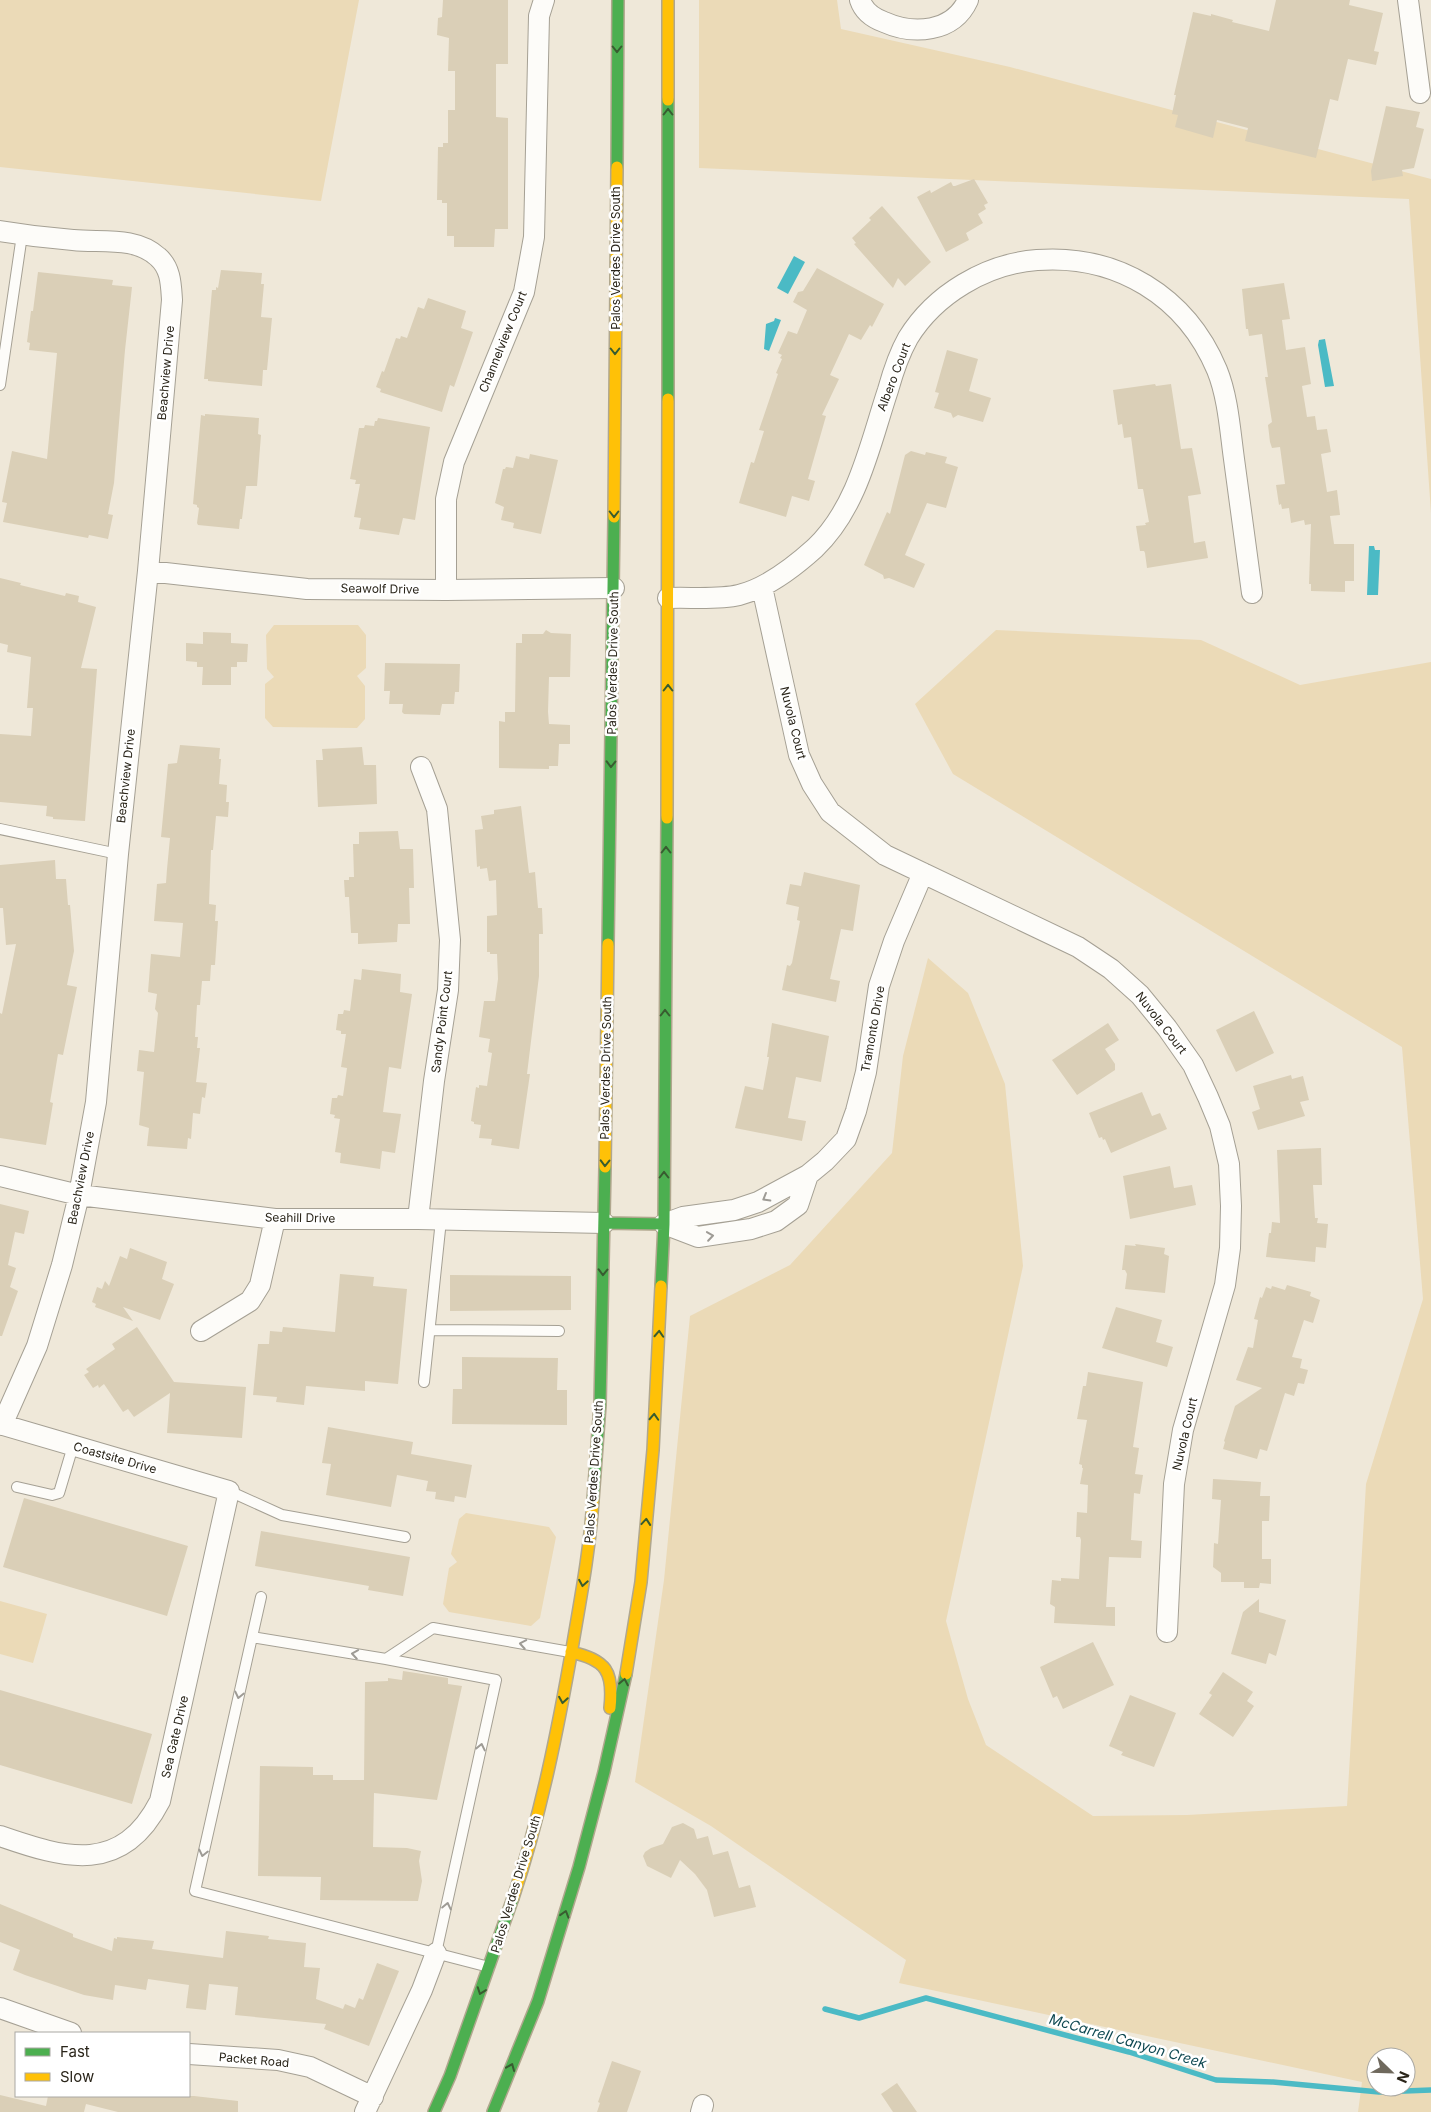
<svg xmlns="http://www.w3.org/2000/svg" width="1431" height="2112" font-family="Inter,sans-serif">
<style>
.green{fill:#ebdab7;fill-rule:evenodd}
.water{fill:#4bbac5}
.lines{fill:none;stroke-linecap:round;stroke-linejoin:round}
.stream{stroke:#4bbac5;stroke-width:5.5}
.building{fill:#dacfb7}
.lane-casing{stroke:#a5a094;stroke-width:12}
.street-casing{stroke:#a5a094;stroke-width:22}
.fast-casing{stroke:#b0a78e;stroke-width:14}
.slow-casing{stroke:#b0a78e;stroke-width:14}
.lane{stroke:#fdfcf9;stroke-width:10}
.street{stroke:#fdfcf9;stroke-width:20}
.fast{stroke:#4caf50;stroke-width:11}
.slow{stroke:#ffc107;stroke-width:11}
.oneway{stroke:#385c30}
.oneway2{stroke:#9e9b95}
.labels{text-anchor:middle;stroke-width:5;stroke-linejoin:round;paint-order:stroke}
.street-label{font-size:12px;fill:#2a251a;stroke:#fff}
.water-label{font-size:14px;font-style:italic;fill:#0e4851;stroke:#fff}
</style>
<rect width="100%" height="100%" fill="#efe8d9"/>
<!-- green -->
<path class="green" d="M0 0H359L321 201 0 167Z
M699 0H837L841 29 1010 67 1431 179V513L1409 199 699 168Z
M274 625H358L366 635V668L357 676 365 686V719L357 728 273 727 265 718V684L274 677 267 669 266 635Z
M996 630 1201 640 1300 685 1431 662V2112H1358L1362 2082 899 1983 906 1960 711 1826 635 1782 664 1580 690 1316 790 1265 892 1153 903 1056 928 958 968 993 1005 1084 1023 1266 946 1621 968 1699 986 1745 1093 1816 1187 1815 1347 1806 1366 1484 1423 1299 1402 1047 953 774 915 704ZM1376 2057H1406V2087H1376Z
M466 1513 549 1527 556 1537 540 1618 531 1626 449 1612 443 1604 449 1568 457 1562 451 1554 459 1519Z
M0 1601 47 1614 33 1663 0 1654Z"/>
<!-- water -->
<path class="water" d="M794 256 805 262 788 294 777 288Z
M775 318 781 320 769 351 764 349 766 324 774 321Z
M1325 339 1334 386 1325 387 1318 345 1319 340Z
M1369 546H1374L1375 550H1380L1378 595H1367Z"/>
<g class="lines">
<!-- stream -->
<path class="stream" d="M825 2009 859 2018 926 1998 1129 2052 1216 2080 1273 2082 1379 2092 1431 2090"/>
</g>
<!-- building -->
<path class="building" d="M443 0H508V64H496V117L508 118V229H495L494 247H454V236H447V203H442V200H437L438 147H443V143H448V110H455V71H448L449 38 437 35 438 18 442 17Z
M1276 0H1350L1349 5 1383 13 1374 51 1379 52 1376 65 1348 59 1338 101 1330 99 1316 158 1245 141 1248 128 1217 120 1213 138 1175 127 1178 115 1172 114 1176 95H1174L1193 12 1211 16V14L1233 20 1232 22 1269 31Z
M1386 106 1420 112 1416 127 1424 129 1414 168 1402 170 1403 176 1372 181 1371 171Z
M974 179 988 203 984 205 986 209 978 214 983 223 966 233 969 240 946 252 917 197 930 190 931 193 951 182 953 186H955Z
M882 206 931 262 905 286 898 278 893 288 854 244 856 243 852 238 871 220 869 218Z
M817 268 884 304 872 327 870 325 861 340 849 334 830 375 839 379 822 415 826 416 808 479 815 481 809 501 792 496 786 517 739 503 751 462 754 463 764 431 759 430 778 374 776 373 782 359 780 358 782 355 778 353 788 331 797 334 807 310 793 302 798 292 803 291Z
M221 270 262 273 261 284H264L261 317 272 318 267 370H263L262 386 208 381V379H204L212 290H216V287L218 288Z
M38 272 113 280 112 285 132 287 125 350 114 483 108 514 113 515 108 539 89 535 88 538 3 522 7 503 2 502 12 451 47 459 57 353 29 350 30 343 27 342 31 311H33Z
M1284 283 1290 319 1282 320 1286 350 1305 347 1311 384 1302 386 1307 417 1315 416 1317 430 1327 429 1331 452 1321 454 1327 492 1337 490 1340 515 1330 516 1334 544H1354V581H1345V592L1311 591V584H1309L1311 524 1305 525 1304 520 1291 523 1289 508 1282 509 1281 504 1279 505 1276 485 1285 484 1280 447 1272 448 1270 442 1268 425 1272 422 1265 377H1268L1262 334 1249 336 1248 329H1246L1242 289Z
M428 298 466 311 461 328 473 332 454 387 450 385 442 412 380 392 381 389 376 387 382 371 384 372 396 338 400 339 401 336 407 338 418 307 424 309Z
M947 350 978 359 969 391 991 398 983 422 958 415 953 418 951 413 934 408 939 393 935 392Z
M1155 384 1156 386 1171 384 1181 449 1192 448 1201 494 1188 496 1194 543 1205 541 1208 558 1147 568 1145 553 1144 551H1140L1136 526 1146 525 1145 523 1149 522 1143 489H1138L1131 437 1124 438 1122 424 1118 425 1113 390Z
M205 414 259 418 258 434 261 435 257 486H246L242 519H240L239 529 198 525 197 523 199 508 197 507V505L193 504 201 415 205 416Z
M378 418 430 427 415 520 403 518 399 535 359 529 361 518 354 517 360 484H355L356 480 350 479 359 428H364L365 425 374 426 375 421H377Z
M911 451 925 455 926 452 947 457 945 463 958 467 946 508 927 503 905 555 925 564 914 588 889 578 884 579 883 575 864 565 887 512 890 514 905 455Z
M530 454 558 460 541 534 513 528 514 523 501 520 504 507 495 503 503 469H505L506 467 513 468 516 456 529 459Z
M0 578 21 583 20 585 65 596 66 593 79 596 78 602 96 607 81 668 97 669 85 821 53 819V817L46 816 47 806 0 802V734L31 736 33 708H27L31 657 7 652 8 645 0 643Z
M546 630 551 633 571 634 570 677H549L548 712 549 724 570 725V744H559L558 766H549V769L499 768V721L505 722V712H515L516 643H522V634H543Z
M203 632 231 633V643L248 644 247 662H237V667H231V685H202L203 667H197V662L186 661V643L203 644Z
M385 663 460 664 459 692H455L454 704H442L440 715 404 714 402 712 403 704H389L390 691H384Z
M180 745 220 748 219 759H221L219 784 227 785 226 802H229L228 817 216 816 213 850H211L209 904 216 905 215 921H218L215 965H211L210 981H202L200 1005H197L195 1037H198L197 1048H200L196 1082 207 1083 205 1098 202 1097 200 1114 193 1113 191 1139 188 1138 187 1149 147 1146 149 1128 139 1125 144 1072 137 1071 139 1050 154 1052 158 1013 155 1009 157 994 148 992 151 954 180 957 183 923 154 921 157 884 166 883 167 869 170 838 161 837 168 764 177 763Z
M362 747 364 765H376L377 804 318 807 316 760H323L322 749Z
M521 806 529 873 535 872 538 908H542L543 934H539V976L527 1074H530L519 1149 491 1145 492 1139 479 1138 481 1125 474 1124V1122L471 1121 476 1087 479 1088V1085L487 1086 492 1053 488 1052 490 1039 479 1037 484 1001H495L498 979 497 954H490V952H487V916L497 915 496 880 489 881 487 868 480 869V866L477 867 475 830 483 829 481 816 494 814V810Z
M398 831 400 849H413L414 888H409L410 924H398L397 942 358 944V933H351L349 897H345L344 880H349V877H354L353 844H359V832Z
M55 860 56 879H66L68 905H70L74 951 67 985 77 987 63 1055 58 1054 50 1102 53 1103 46 1145 0 1138V1013L2 1014 16 944 6 945 3 908H0V865Z
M804 872 860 885 853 931 841 929 830 979 840 981 836 1002 782 990 787 965 790 966 792 963 800 921 797 920 799 907 786 904 790 884 801 886Z
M362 969 401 974 400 992 412 994 401 1069 389 1067 383 1112 401 1114 395 1153 382 1151 380 1169 340 1163 341 1153 335 1152 340 1119 334 1118 335 1115 330 1114 332 1098H337L338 1095 343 1096 347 1068 341 1067 346 1034H341V1031L336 1030 338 1014H343L344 1010 350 1011 354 979 361 980Z
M1254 1011 1274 1053 1236 1072 1216 1030Z
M772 1023 829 1036 821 1082 796 1077 788 1118 806 1121 802 1141 735 1128 745 1086 763 1090 769 1057H767Z
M1108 1023 1119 1040 1105 1049 1115 1064V1070L1077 1095 1052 1060Z
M1291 1075 1292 1079 1303 1076 1309 1100 1300 1102 1305 1116 1258 1130 1252 1112 1260 1109 1253 1086Z
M1142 1092 1152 1116 1160 1113 1167 1129 1111 1153 1105 1139 1103 1140 1102 1137 1099 1138 1089 1113Z
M1321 1148 1322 1185H1313L1315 1218H1318L1317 1223 1328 1224 1326 1248 1316 1247 1315 1262 1266 1257 1269 1233H1271L1272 1222 1280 1223 1277 1150Z
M1170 1166 1174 1188 1192 1185 1196 1205 1130 1219 1123 1176Z
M0 1204 29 1211 24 1234 15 1232 8 1265 16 1268 10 1287 18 1291 2 1336H0Z
M1135 1244 1165 1248 1164 1254 1169 1256 1165 1293 1125 1289 1127 1274 1125 1270H1122L1125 1245 1136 1246Z
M130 1248 167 1262 162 1279 174 1284 160 1320 123 1307 133 1321 95 1307 96 1304 92 1302 97 1287 102 1289 105 1281 109 1286 120 1256 127 1259Z
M340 1274 374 1277 373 1286 407 1289 398 1384 365 1381V1391L306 1386 304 1405 276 1402 277 1397 253 1395 258 1344H269L270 1331 282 1332 283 1327 335 1332Z
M450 1275 571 1276V1310L450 1311Z
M1287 1285 1311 1292 1310 1296 1320 1300 1313 1323 1304 1320 1292 1357 1302 1359 1300 1368 1308 1370 1304 1384 1298 1383 1294 1396 1285 1393 1267 1451 1260 1449 1257 1459 1223 1449 1225 1442 1224 1441 1235 1406 1262 1388 1236 1380 1248 1347 1253 1348 1258 1320 1254 1319 1260 1297 1262 1298 1266 1287 1271 1289 1272 1286 1285 1290Z
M1116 1307 1162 1320 1156 1342 1173 1347 1167 1367 1102 1348Z
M137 1327 174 1382 246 1387 242 1438 167 1433 170 1393 134 1417 128 1409 123 1412 104 1384 99 1388 98 1385 93 1388 84 1375 89 1372 86 1369 115 1349 112 1344Z
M462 1357 558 1358 557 1390H567V1425L452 1424 453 1389H462Z
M1088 1372 1143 1382 1133 1447 1139 1448 1135 1474 1143 1475 1140 1494 1134 1493 1131 1540 1142 1541 1141 1558 1109 1557 1106 1607H1115V1626L1054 1623 1055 1607 1050 1604 1052 1580 1061 1581V1578L1079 1579 1081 1540 1080 1537H1076L1077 1512 1087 1513 1088 1485 1080 1484 1083 1468H1082V1465L1079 1464 1087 1420 1077 1419 1083 1386H1086Z
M328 1427 413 1442 411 1454 472 1465 466 1498 455 1496 454 1502 435 1499 436 1492 426 1491 428 1481 397 1475 391 1507 326 1495 331 1464 322 1463Z
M1213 1479 1261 1482 1260 1496H1270L1269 1521H1262V1559H1271V1584L1260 1583 1259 1588H1244V1582H1221V1573L1213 1567 1214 1543 1218 1544 1221 1500 1212 1499Z
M24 1498 188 1546 167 1616 3 1567Z
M261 1531 410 1557 403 1596 368 1590 369 1586 255 1566Z
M1259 1599V1612L1286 1620 1276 1656 1269 1653 1266 1664 1231 1654 1243 1612Z
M1093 1642 1114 1685 1063 1709 1057 1696 1053 1698 1040 1667Z
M403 1671 448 1678V1684L462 1686 437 1800 374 1793 373 1847 407 1848 421 1851 419 1861 422 1881 418 1901 320 1900 321 1877 258 1876 260 1766 313 1767V1775H333V1780H364L365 1682 388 1681V1678L402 1680Z
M1223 1672 1253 1692 1247 1701 1254 1706 1233 1737 1199 1714 1212 1695 1209 1693Z
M0 1690 152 1734 132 1804 0 1765Z
M1130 1695 1176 1713 1154 1767 1121 1755 1123 1752 1109 1746Z
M683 1823 694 1829 697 1839 708 1836 713 1855 728 1851 739 1888 750 1885 756 1907 714 1917 707 1890 695 1874 680 1860 671 1878 647 1866 643 1856 645 1852 651 1848 663 1844 672 1827Z
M0 1904 73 1934V1937L112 1951 114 1938 117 1939V1937L154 1941 152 1949 223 1958 226 1931 269 1936 268 1939 306 1943 304 1967 320 1968 316 1999 343 2009 345 2004 355 2008 359 1998 363 2000 377 1963 399 1971 369 2046 324 2029 326 2024 235 2015 238 1987 209 1984 206 2010 186 2008 189 1985 148 1979 146 1990 115 1985 113 2000 84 1995 25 1975 13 1970 20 1950 0 1942Z
M612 2061 641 2071 627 2112H597L600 2103 598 2102Z
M897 2083 917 2112H893L881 2094Z
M0 2095 46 2106 48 2096H194L238 2101V2112H118L86 2104 84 2112H0Z"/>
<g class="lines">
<defs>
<path id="lane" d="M0 385 22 235
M0 829 118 854
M430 1330 559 1331
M424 1382 441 1220
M17 1487 52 1495 59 1493 73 1446
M229 1491 282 1515 405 1537
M252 1637 261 1597
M386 1659 496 1680 436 1953
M489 1967 195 1891 252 1637 386 1659 433 1628 570 1652"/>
<path id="street" d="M860 0C864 12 873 18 884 22 913 35 953 33 968 0
M1408 0 1420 93
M0 231C24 235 48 238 73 240 101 243 135 236 158 257 171 268 171 285 172 300L148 571 118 854 96 1102 79 1195 62 1265 37 1346 2 1425
M148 571 307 589 446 590 614 588
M762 587 799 755 812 784 830 812 885 855 1078 947 1111 969 1140 995 1167 1028 1193 1065 1208 1097 1220 1126 1229 1164 1231 1206 1230 1248 1225 1285 1183 1430 1174 1484 1167 1632
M446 590V499L454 462 524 292 534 237 539 16 544 0
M668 598C690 597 718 600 739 595 767 588 794 567 815 548 858 507 870 444 888 390 893 372 899 354 908 338 935 294 986 264 1037 260 1117 254 1186 296 1217 370 1228 397 1230 430 1234 459 1240 504 1246 549 1252 593
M0 1176 79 1195 275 1219H418L604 1223
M418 1219 434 1081 448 990 450 940 437 809 421 767
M664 1224 683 1217 734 1210 758 1202 808 1175 825 1161 846 1139 856 1111 866 1072 879 986 894 941 923 873
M664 1224 698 1237 751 1229 776 1221 798 1205 808 1175
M201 1331 250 1301 260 1285 275 1219
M0 1424 229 1491 160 1801C122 1875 66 1859 0 1836
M0 2008 71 2033
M189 2054 278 2060 310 2067 373 2097
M365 2112 422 1990 436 1953
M701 2112 703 2105"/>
<path id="fast" d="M668 100V399
M617 167 618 0
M608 944 614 517
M604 1223 664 1224
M661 1286 664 1224 667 818
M593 1500 600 1405 605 1167
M434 2112 450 2076 513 1898
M493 2112 538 2001 579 1867 604 1772 626 1674"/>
<path id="slow" d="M668 0V100
M614 517 617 167
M667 818 668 399
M605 1167 608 944
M571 1652C606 1660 614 1671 610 1708
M626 1674 641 1582 653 1450 661 1286
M513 1898C541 1815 558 1729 573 1643 581 1596 590 1548 593 1500"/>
</defs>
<!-- lane casing -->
<use href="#lane" class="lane-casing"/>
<!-- street casing -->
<use href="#street" class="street-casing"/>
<!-- fast casing -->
<use href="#fast" class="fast-casing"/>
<!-- slow casing -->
<use href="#slow" class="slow-casing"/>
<!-- lane -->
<use href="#lane" class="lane"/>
<!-- street -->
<use href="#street" class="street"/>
<!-- fast -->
<use href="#fast" class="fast"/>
<!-- slow -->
<use href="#slow" class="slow"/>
</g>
<!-- one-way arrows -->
<defs><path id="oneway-chevron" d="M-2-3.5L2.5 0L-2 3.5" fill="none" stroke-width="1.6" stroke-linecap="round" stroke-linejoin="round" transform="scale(1.25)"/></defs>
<g class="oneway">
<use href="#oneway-chevron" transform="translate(617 49) rotate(90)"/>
<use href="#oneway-chevron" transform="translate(668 112) rotate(-90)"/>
<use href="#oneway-chevron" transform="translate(615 351) rotate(90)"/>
<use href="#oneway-chevron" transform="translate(614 514) rotate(90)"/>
<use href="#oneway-chevron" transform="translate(668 688) rotate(-90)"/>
<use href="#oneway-chevron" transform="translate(611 764) rotate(91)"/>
<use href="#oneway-chevron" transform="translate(666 850) rotate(-90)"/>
<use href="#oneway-chevron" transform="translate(665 1013) rotate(-90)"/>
<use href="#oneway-chevron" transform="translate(605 1163) rotate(91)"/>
<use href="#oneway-chevron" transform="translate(664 1175) rotate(-90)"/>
<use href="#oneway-chevron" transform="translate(603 1272) rotate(91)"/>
<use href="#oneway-chevron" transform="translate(659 1334) rotate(-87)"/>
<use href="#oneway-chevron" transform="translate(654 1417) rotate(-87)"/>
<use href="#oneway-chevron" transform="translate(646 1522) rotate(-85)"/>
<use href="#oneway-chevron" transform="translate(583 1583) rotate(100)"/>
<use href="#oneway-chevron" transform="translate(624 1682) rotate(-79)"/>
<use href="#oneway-chevron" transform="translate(563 1700) rotate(99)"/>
<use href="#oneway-chevron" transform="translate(565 1914) rotate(-73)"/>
<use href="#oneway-chevron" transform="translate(481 1991) rotate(110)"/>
<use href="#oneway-chevron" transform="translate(511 2067) rotate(-68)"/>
</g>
<g class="oneway2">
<use href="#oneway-chevron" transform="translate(766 1198) rotate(150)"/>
<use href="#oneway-chevron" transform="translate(710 1236) rotate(-8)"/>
<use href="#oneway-chevron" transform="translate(523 1644) rotate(-170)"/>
<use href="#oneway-chevron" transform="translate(355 1654) rotate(-171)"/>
<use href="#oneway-chevron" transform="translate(239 1695) rotate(103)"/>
<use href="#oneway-chevron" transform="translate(481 1747) rotate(-78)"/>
<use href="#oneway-chevron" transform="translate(203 1853) rotate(103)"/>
<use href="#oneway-chevron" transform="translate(447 1906) rotate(-78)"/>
</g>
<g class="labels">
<!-- street labels -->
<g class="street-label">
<text transform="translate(616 258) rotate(-90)" y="4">Palos Verdes Drive South</text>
<text transform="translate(503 342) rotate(-68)" y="4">Channelview Court</text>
<text transform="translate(166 373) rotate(-85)" y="4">Beachview Drive</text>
<text transform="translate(894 377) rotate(-69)" y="4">Albero Court</text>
<text transform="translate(380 589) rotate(1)" y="4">Seawolf Drive</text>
<text transform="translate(613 663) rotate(-89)" y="4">Palos Verdes Drive South</text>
<text transform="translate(793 723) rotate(76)" y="4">Nuvola Court</text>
<text transform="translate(126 776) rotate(-84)" y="4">Beachview Drive</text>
<text transform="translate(442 1022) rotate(-83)" y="4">Sandy Point Court</text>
<text transform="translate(1161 1023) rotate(52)" y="4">Nuvola Court</text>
<text transform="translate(873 1029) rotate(-80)" y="4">Tramonto Drive</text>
<text transform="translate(606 1068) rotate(-89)" y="4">Palos Verdes Drive South</text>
<text transform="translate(81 1178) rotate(-79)" y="4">Beachview Drive</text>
<text transform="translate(300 1218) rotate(1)" y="4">Seahill Drive</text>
<text transform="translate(1185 1434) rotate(-77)" y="4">Nuvola Court</text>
<text transform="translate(115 1458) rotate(16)" y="4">Coastsite Drive</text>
<text transform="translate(594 1472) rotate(-86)" y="4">Palos Verdes Drive South</text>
<text transform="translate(175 1737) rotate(-77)" y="4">Sea Gate Drive</text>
<text transform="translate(516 1884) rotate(-73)" y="4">Palos Verdes Drive South</text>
<text transform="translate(254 2060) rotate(5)" y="4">Packet Road</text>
</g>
<!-- water labels -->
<g class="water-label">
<text transform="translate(1128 2041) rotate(16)" y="5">McCarrell Canyon Creek</text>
</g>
</g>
<!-- legend -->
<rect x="15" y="2032" width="175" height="65" fill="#ffffff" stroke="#aaa8a3"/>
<rect x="25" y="2048" width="25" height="8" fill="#4caf50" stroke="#aaa8a3"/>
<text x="60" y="2057" font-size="15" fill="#2a251a">Fast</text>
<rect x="25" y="2073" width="25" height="8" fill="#ffc107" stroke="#aaa8a3"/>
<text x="60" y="2082" font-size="15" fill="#2a251a">Slow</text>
<!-- north arrow -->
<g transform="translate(1391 2072) rotate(113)"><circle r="24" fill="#ffffff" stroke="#aaa8a3"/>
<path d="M0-4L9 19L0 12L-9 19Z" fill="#6f695d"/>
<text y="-8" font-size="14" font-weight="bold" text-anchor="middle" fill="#2a251a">N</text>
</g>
</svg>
